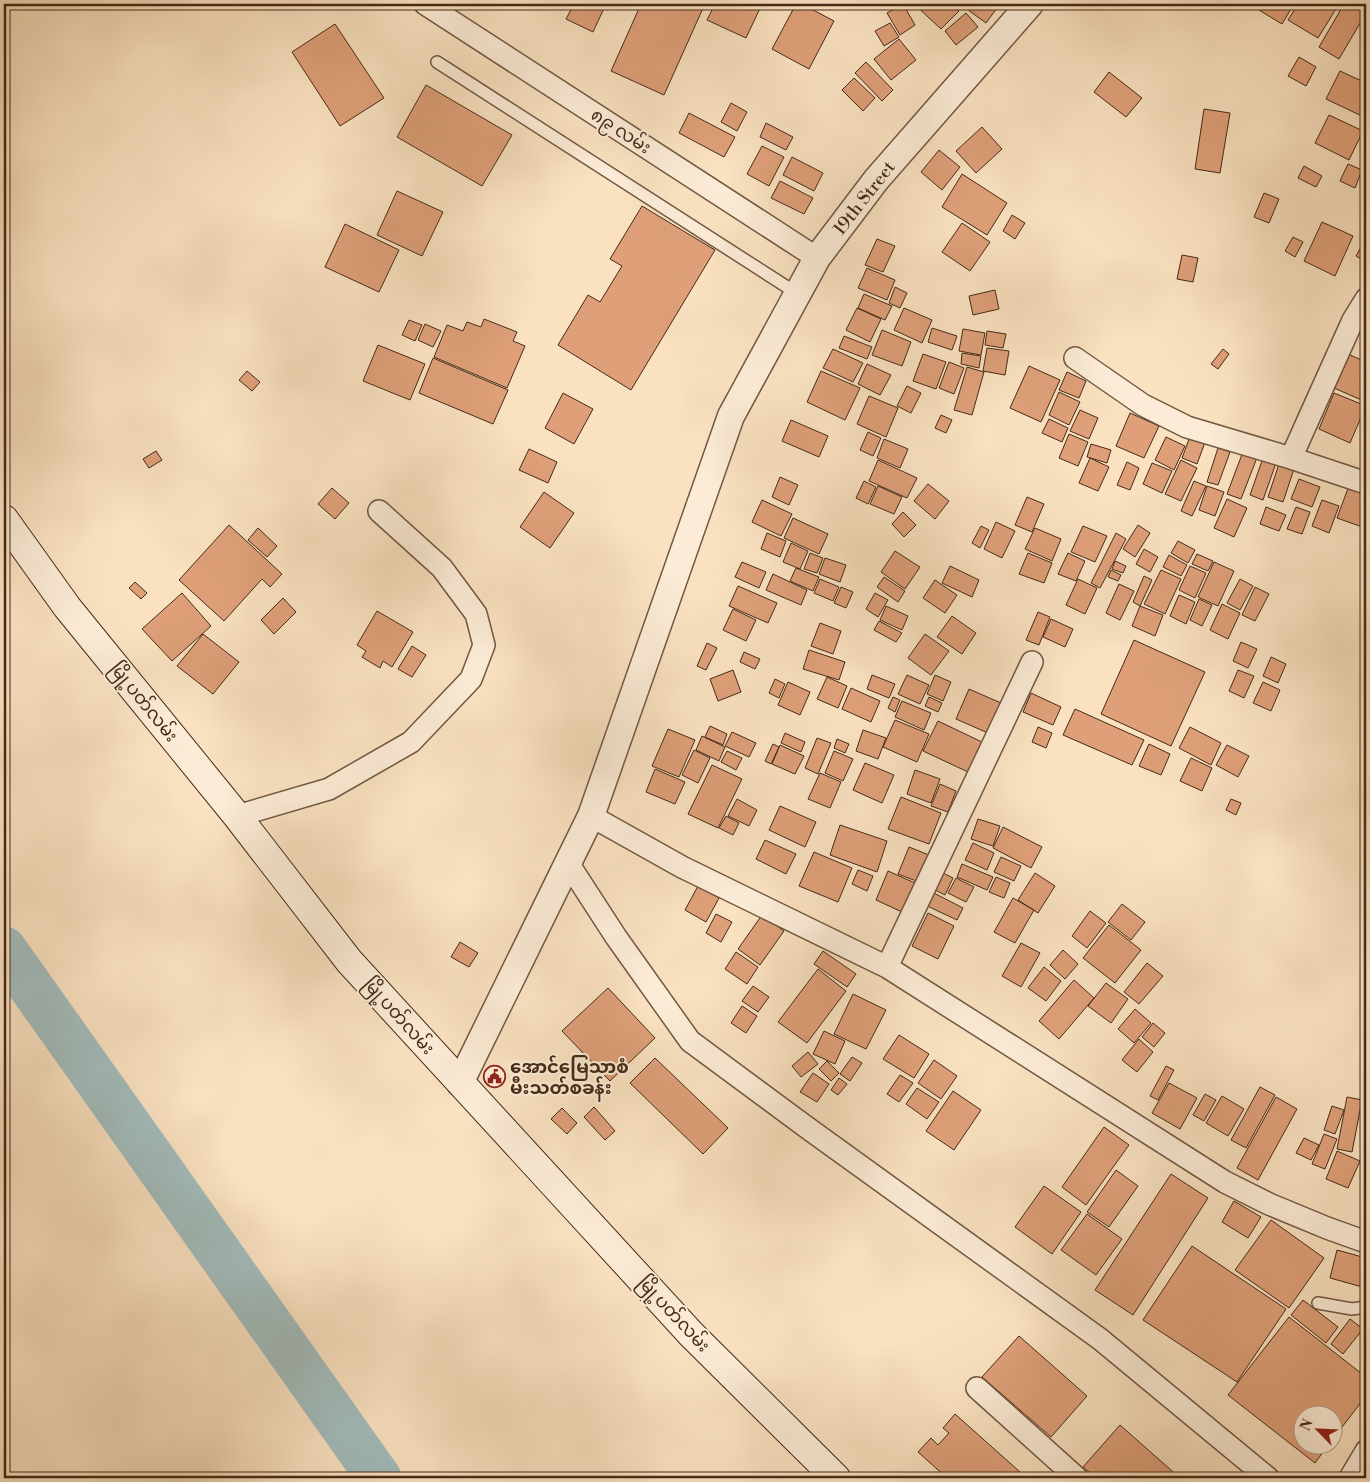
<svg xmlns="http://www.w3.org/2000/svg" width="1370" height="1482" font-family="'Libre Bodoni','Noto Sans Myanmar',serif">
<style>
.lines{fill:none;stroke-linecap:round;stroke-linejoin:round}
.river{stroke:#a2bcbc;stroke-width:45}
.building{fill:#dfa079;stroke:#452a18}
.service-casing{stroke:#725842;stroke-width:14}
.minor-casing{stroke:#725842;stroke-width:24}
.tertiary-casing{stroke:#725842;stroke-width:29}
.secondary-casing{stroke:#452a18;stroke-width:30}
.service{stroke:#fcecd7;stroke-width:11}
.minor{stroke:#fcecd7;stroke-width:21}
.tertiary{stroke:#fcecd7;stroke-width:26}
.secondary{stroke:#fcecd7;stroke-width:28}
.labels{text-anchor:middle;stroke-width:4;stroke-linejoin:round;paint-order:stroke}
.street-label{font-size:18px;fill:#452a18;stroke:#fcecd7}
.poi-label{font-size:18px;font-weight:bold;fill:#452a18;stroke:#fcecd7;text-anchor:start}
</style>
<rect width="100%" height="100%" fill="#fae2c1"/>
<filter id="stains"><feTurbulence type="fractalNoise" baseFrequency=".004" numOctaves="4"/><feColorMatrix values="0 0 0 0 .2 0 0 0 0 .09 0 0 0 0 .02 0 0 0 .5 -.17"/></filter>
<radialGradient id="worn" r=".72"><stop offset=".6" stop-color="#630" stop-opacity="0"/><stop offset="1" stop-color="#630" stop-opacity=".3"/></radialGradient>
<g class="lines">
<!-- river -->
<path class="river" d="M4 949 379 1478"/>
</g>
<!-- building -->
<path class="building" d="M574 4H606L593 32 566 19Z
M641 4H699L704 6 664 95 611 71Z
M715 4H762L746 38 707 20Z
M796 4H802L834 21 809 69 772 49Z
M903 4 915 25 900 35 887 13Z
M914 4H951L959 11 941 29Z
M960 4H1000L986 23Z
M1262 4H1294L1282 24 1259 10Z
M1298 4H1339L1318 38 1288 20Z
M1344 4H1354L1366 11V13L1339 59 1319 47Z
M966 13 978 27 956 45 945 31Z
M890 23 899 37 884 46 875 31Z
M335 24 384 98 340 126 292 52Z
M899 39 916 60 891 80 874 59Z
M1299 57 1316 67 1306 86 1288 76Z
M866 62 893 90 882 101 855 73Z
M1340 71 1366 83V112L1364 117 1326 99Z
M1109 72 1142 98 1126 117 1094 92Z
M854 78 875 98 863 111 842 90Z
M426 85 512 135 482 186 397 137Z
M731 103 747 112 737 131 721 122Z
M1204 109 1230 113 1220 173 1195 169Z
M689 113 735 137 724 157 679 133Z
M1329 115 1363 131 1349 160 1315 143Z
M766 123 793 137 786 150 760 137Z
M982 127 1002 149 976 173 956 151Z
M762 146 784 157 769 186 747 174Z
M939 150 960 167 942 190 921 172Z
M792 157 823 173 814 191 783 175Z
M1348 164 1362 170 1355 188 1340 181Z
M1304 166 1322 176 1316 187 1298 178Z
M962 174 1007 203 987 235 942 207Z
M780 181 813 198 804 214 771 198Z
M397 191 443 212 422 256 377 235Z
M1264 193 1279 199 1269 223 1254 217Z
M642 206 715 250 631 390 558 345 588 295 600 302 622 266 610 259Z
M1012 215 1025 223 1015 239 1003 231Z
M1322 222 1353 236 1335 276 1304 261Z
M962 223 990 242 970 271 942 252Z
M345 224 399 250 379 292 325 267Z
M1293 237 1303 242 1295 257 1285 251Z
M1366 238V262L1356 256Z
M877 239 895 246 883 272 865 265Z
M1182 255 1198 258 1193 282 1177 279Z
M867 268 895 280 887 300 858 288Z
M895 287 907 293 900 308 889 303Z
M995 290 999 309 973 315 969 296Z
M864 294 892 306 885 320 858 308Z
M857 308 881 319 870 342 846 330Z
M904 308 932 320 922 343 894 330Z
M484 319 517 332 513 341 525 346 507 388 434 357 447 325 463 331 467 322 481 327Z
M409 320 422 325 415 341 402 335Z
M425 324 441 331 433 347 418 340Z
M932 328 957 336 952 350 928 342Z
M963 329 985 333 981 355 959 351Z
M882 330 911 342 902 366 872 355Z
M987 331 1006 334 1003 348 985 345Z
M844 336 872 347 867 359 839 348Z
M378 345 425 364 410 400 363 381Z
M987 348 1009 351 1005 375 983 371Z
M833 349 863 363 853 382 823 368Z
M1223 349 1229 354 1218 369 1211 364Z
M962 353 981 356 979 368 961 364Z
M923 354 946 362 936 389 913 381Z
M1348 354 1366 362V402L1334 388Z
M433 358 508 390 493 424 419 393Z
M949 362 964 368 954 394 939 388Z
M867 364 891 375 880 395 858 384Z
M1029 366 1060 380 1041 422 1010 408Z
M967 367 984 372 972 415 954 410Z
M247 371 260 382 252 391 239 380Z
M821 371 860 388 845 420 807 402Z
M1067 372 1086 381 1079 398 1059 390Z
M907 386 921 393 911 413 897 406Z
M1059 392 1080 402 1069 425 1049 415Z
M563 393 593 409 574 444 545 428Z
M1334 393 1366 406 1350 443 1319 429Z
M869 396 898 408 886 437 857 424Z
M1080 410 1098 418 1089 439 1070 431Z
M1130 413 1159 426 1144 458 1116 446Z
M941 415 952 420 946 433 935 428Z
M1049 419 1068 428 1062 442 1042 433Z
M791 420 828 436 819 457 782 441Z
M1192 431 1207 437 1197 464 1182 458Z
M868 432 881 438 873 456 860 450Z
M1069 434 1088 442 1078 466 1059 458Z
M1166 437 1185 446 1174 470 1155 460Z
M884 439 908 449 900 468 877 458Z
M1091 444 1111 450 1107 463 1087 457Z
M1218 448 1230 452 1218 485 1207 482Z
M529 449 557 462 548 483 519 470Z
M1244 449 1258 455 1241 499 1227 494Z
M156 451 162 460 149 468 143 459Z
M1090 458 1109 467 1098 491 1079 483Z
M1263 458 1276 463 1263 500 1250 495Z
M878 460 917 478 907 498 869 481Z
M1181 460 1197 468 1181 501 1165 494Z
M1127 462 1139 468 1130 490 1117 485Z
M1152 463 1172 471 1162 493 1143 484Z
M1279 464 1294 469 1283 502 1268 497Z
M780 477 798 485 789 505 772 497Z
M1299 479 1320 487 1312 507 1291 499Z
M864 481 876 487 868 504 856 498Z
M1194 481 1206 486 1192 516 1181 511Z
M1350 483 1366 489 1365 528 1337 518Z
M928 484 949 501 935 519 914 501Z
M878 486 902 497 894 514 870 504Z
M1207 486 1224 492 1215 516 1199 510Z
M332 488 349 503 335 519 318 504Z
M544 492 574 513 550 548 520 527Z
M1027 497 1044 504 1032 532 1015 525Z
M1227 499 1247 508 1234 537 1214 528Z
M762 500 792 514 781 536 752 522Z
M1322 500 1339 506 1329 533 1312 526Z
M1266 507 1286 515 1279 531 1260 524Z
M1296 507 1310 512 1302 534 1287 529Z
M903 512 916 525 904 537 892 524Z
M793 518 828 534 819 554 784 538Z
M996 522 1015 531 1002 558 984 549Z
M229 525 282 574 270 587 262 579 224 621 179 580Z
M1138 525 1150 533 1135 557 1123 549Z
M981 526 989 530 980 548 972 543Z
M1083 526 1107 536 1095 562 1071 552Z
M258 528 277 546 267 557 248 540Z
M1035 528 1061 539 1052 561 1025 549Z
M767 533 786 541 780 557 761 549Z
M1116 533 1126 539 1100 588 1091 583Z
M1178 541 1195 550 1188 563 1171 553Z
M791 543 808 551 800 569 783 562Z
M1144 549 1158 557 1150 572 1136 564Z
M895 551 920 567 905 589 881 572Z
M810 553 823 558 817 573 804 569Z
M1028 553 1052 563 1044 583 1019 574Z
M1068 553 1085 561 1076 581 1058 574Z
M1197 554 1213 561 1208 571 1192 564Z
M1169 555 1187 565 1181 576 1163 567Z
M825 558 846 565 840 582 819 574Z
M1115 561 1126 566 1123 573 1112 569Z
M742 562 766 572 759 588 735 577Z
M1214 562 1234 571 1218 606 1198 597Z
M950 566 979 580 972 597 942 583Z
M1190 566 1206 573 1195 598 1179 590Z
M796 568 819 577 813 591 790 581Z
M1111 570 1121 575 1118 581 1108 577Z
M1161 570 1181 579 1165 614 1144 604Z
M773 574 807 590 801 605 766 590Z
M1144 576 1152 580 1140 606 1133 602Z
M884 577 905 591 898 602 877 587Z
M820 579 839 587 833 601 814 593Z
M1078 579 1097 588 1085 614 1066 605Z
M1240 579 1253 586 1240 610 1227 603Z
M935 580 957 595 945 613 923 598Z
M135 582 147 593 141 599 129 588Z
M1119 584 1134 591 1120 620 1106 613Z
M738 586 777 603 768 623 729 606Z
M841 587 853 592 846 608 834 603Z
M1255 587 1269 594 1255 621 1242 615Z
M182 593 211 626 172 661 142 629Z
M875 593 888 600 878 617 866 609Z
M1179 595 1195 602 1186 624 1170 616Z
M283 598 296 612 274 634 261 620Z
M1199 599 1212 605 1202 626 1190 620Z
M1222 604 1240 613 1228 639 1210 630Z
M886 606 908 616 902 630 880 620Z
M1140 606 1163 615 1155 636 1132 626Z
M733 609 756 620 746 641 723 630Z
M377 611 413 632 392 667 383 661 380 668 362 657 366 651 357 645Z
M1038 612 1050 617 1039 645 1026 640Z
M952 616 976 633 962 654 937 637Z
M1051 619 1073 629 1065 647 1043 637Z
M879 621 902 633 896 642 874 630Z
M820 623 841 631 833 654 811 646Z
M203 634 239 662 213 694 177 666Z
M925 634 949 651 931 675 908 658Z
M1134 640 1205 672 1171 746 1101 714Z
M1241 642 1257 649 1248 668 1233 661Z
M707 643 717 648 706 670 697 666Z
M412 646 426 655 412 677 398 669Z
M809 650 845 662 839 680 803 669Z
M744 652 760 659 755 669 740 662Z
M1271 657 1286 664 1278 683 1263 676Z
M733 670 741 692 718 701 710 679Z
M1238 670 1254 676 1244 698 1229 691Z
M872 675 895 684 889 698 867 689Z
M907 675 929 685 920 704 898 694Z
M935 675 951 682 943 701 927 694Z
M827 677 847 686 838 708 817 699Z
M775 679 785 684 779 698 769 693Z
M788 682 810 692 800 715 778 705Z
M1263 682 1280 690 1271 711 1253 703Z
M851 688 880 701 871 722 842 709Z
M969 689 1001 703 988 733 956 719Z
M1031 693 1061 707 1053 725 1023 712Z
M893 697 900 700 895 712 888 708Z
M929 697 942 703 938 712 925 706Z
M902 701 931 713 924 730 895 717Z
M1075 709 1144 740 1132 765 1063 735Z
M895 720 929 734 917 762 883 747Z
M938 721 982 742 968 772 923 751Z
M710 726 727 734 723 745 705 737Z
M1038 727 1052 733 1046 748 1032 742Z
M1190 727 1221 743 1211 765 1179 748Z
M668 729 695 740 679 777 652 766Z
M863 730 886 738 878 759 856 751Z
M732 732 756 743 749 757 725 746Z
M785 733 805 742 801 752 781 743Z
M702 736 725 747 719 761 696 750Z
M817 738 831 743 818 774 805 768Z
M837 739 849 744 845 753 834 748Z
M773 744 779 747 771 764 765 761Z
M1149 744 1170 754 1161 775 1139 766Z
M780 745 804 756 795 774 772 764Z
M1227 745 1249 756 1238 777 1216 765Z
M694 750 710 758 698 783 682 775Z
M727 751 742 758 736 770 721 762Z
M834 751 853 759 843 781 825 773Z
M1191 758 1212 768 1202 791 1180 781Z
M865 763 894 775 882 803 853 790Z
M712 765 742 779 718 828 688 814Z
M655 769 685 782 675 804 646 792Z
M915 770 940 779 931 803 907 794Z
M820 773 841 782 830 808 808 799Z
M940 784 956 791 948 812 931 806Z
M901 797 941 813 929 844 888 829Z
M737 799 757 810 749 826 728 816Z
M1231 799 1241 803 1236 815 1226 810Z
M780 806 816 822 805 847 769 830Z
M726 816 739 823 733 835 719 828Z
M978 819 1000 826 993 846 971 839Z
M840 825 887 841 877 872 830 855Z
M1003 827 1042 847 1031 868 993 848Z
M765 840 796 854 786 874 756 859Z
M973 843 994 853 987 870 965 860Z
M909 847 934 857 924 884 898 874Z
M814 852 852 868 838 902 799 886Z
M1001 857 1021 866 1014 881 994 872Z
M962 864 993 877 987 890 957 877Z
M858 870 873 876 867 891 852 884Z
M888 871 915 883 902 912 876 900Z
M941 872 953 878 945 895 933 889Z
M1035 873 1055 886 1038 913 1018 900Z
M996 877 1010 883 1004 898 989 892Z
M956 878 974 887 966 902 948 893Z
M698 886 719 898 706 922 685 910Z
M930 891 963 908 957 920 923 904Z
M1013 898 1034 910 1015 943 994 932Z
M1122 904 1145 922 1131 940 1108 922Z
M1090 911 1106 923 1087 948 1072 936Z
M928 913 954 926 938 959 912 946Z
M716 914 732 922 721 942 706 933Z
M762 915 784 931 760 965 738 949Z
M1109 925 1141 950 1115 983 1083 958Z
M460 942 478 953 469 967 451 957Z
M1021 943 1040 953 1021 987 1002 976Z
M1063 950 1078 964 1065 979 1050 965Z
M823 951 856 974 847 987 814 964Z
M736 952 758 967 747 984 725 969Z
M1147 963 1163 976 1139 1004 1124 992Z
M1044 967 1061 981 1046 1001 1028 988Z
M818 969 846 991 807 1043 778 1022Z
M1074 980 1094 998 1059 1039 1039 1021Z
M1106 983 1128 999 1111 1023 1088 1006Z
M753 986 769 997 758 1012 742 1001Z
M608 988 655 1038 610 1081 562 1031Z
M853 994 886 1010 866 1049 834 1034Z
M742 1006 757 1016 746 1033 731 1023Z
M1135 1009 1151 1023 1134 1043 1118 1029Z
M1153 1023 1165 1033 1154 1047 1142 1037Z
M824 1031 845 1041 835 1064 813 1054Z
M899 1035 929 1054 914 1078 883 1059Z
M1139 1039 1153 1052 1137 1072 1122 1060Z
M808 1052 818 1064 801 1077 792 1066Z
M852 1057 862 1063 850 1081 840 1074Z
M655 1058 728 1128 703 1154 630 1083Z
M934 1060 957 1076 941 1099 918 1083Z
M827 1061 839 1073 831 1081 819 1069Z
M1166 1066 1174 1070 1158 1100 1150 1096Z
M813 1073 829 1084 817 1102 800 1092Z
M900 1075 913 1083 899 1102 887 1094Z
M839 1078 847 1084 838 1095 831 1090Z
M1169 1083 1197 1098 1180 1129 1152 1113Z
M1260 1087 1275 1095 1246 1148 1231 1140Z
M917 1088 939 1102 927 1119 906 1104Z
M953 1091 981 1110 954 1150 926 1131Z
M1205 1094 1216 1100 1204 1121 1193 1115Z
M1222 1096 1244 1109 1228 1136 1206 1123Z
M1276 1097 1297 1109 1258 1180 1237 1168Z
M1347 1097 1362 1100 1352 1152 1337 1149Z
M1332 1106 1344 1110 1335 1134 1324 1130Z
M594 1107 615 1131 605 1140 584 1117Z
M562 1108 577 1123 567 1134 551 1119Z
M1104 1127 1129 1145 1086 1205 1062 1187Z
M1324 1134 1337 1139 1325 1169 1312 1164Z
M1304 1138 1319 1145 1311 1160 1296 1153Z
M1337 1151 1360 1161 1348 1188 1326 1179Z
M1116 1170 1138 1186 1109 1227 1087 1212Z
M1171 1174 1208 1198 1133 1315 1095 1290Z
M1044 1186 1081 1212 1052 1254 1015 1227Z
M1234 1201 1261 1217 1248 1238 1222 1222Z
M1087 1214 1122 1239 1096 1275 1061 1250Z
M1271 1220 1324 1258 1289 1308 1235 1270Z
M1192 1246 1286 1309 1237 1382 1143 1320Z
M1337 1250 1366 1258V1288L1330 1278Z
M1303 1300 1338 1327 1326 1343 1291 1315Z
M1289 1317 1366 1377V1396L1332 1440V1414H1302V1444H1329L1315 1463 1228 1395Z
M1350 1319 1363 1329 1343 1354 1331 1344Z
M1019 1336 1087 1396 1051 1437 982 1377Z
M955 1414 1020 1472 1015 1478H947L918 1452 931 1438 938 1445 949 1433 943 1428Z
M1120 1425 1180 1478H1096L1083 1467Z"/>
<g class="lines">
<defs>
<path id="service" d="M437 62 798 294
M1318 1303 1352 1309 1366 1307"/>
<path id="minor" d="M425 4 817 258
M1075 358 1143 405 1187 427 1291 458 1366 483
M1291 458 1353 320 1366 299
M237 816 329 789 411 742 471 679 484 645 476 614 442 568 379 511
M591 816 682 867 887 967 1225 1182 1269 1204 1327 1228 1366 1242
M568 863 616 937 690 1041 809 1129 1100 1339 1268 1478
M887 967 1032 662
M977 1388 1077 1478
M1350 1478 1366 1451"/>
<path id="tertiary" d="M460 1083 591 816 731 416 817 258 876 180 1030 4"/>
<path id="secondary" d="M4 519 67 607 237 816 349 961 691 1334 836 1478"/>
</defs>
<!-- service casing -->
<use href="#service" class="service-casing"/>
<!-- minor casing -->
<use href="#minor" class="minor-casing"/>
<!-- tertiary casing -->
<use href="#tertiary" class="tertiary-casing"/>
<!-- secondary casing -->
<use href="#secondary" class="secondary-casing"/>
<!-- service -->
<use href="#service" class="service"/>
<!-- minor -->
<use href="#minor" class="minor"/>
<!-- tertiary -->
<use href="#tertiary" class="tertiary"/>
<!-- secondary -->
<use href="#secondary" class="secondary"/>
</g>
<!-- icons -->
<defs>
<symbol id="civic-ring" viewBox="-11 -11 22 22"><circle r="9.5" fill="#fcecd7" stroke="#8f2418" stroke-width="1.5"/><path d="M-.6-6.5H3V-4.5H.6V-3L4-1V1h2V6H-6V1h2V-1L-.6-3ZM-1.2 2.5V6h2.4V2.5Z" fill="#8f2418"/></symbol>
</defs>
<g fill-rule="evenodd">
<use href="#civic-ring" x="482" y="1064" width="25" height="25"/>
</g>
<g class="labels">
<!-- street labels -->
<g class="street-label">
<text transform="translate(621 131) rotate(33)" y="6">၈၉ လမ်း</text>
<text transform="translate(864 198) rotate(-52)" y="6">19th Street</text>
<text transform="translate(144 702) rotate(51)" y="6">မြို့ပတ်လမ်း</text>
<text transform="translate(399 1016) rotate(48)" y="6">မြို့ပတ်လမ်း</text>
<text transform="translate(674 1314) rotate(47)" y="6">မြို့ပတ်လမ်း</text>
</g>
<!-- poi labels -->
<g class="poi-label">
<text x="510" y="1073">အောင်မြေသာစံ<tspan x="510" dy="21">မီးသတ်စခန်း</tspan></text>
</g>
</g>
<!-- margin -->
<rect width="1370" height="1482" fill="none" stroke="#fae2c1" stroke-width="20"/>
<rect x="5" y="5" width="1360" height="1472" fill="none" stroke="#452a18" stroke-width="2.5"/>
<rect x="10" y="10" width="1350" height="1462" fill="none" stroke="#452a18"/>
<!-- north arrow -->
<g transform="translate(1318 1430) rotate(294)"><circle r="24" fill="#fcecd7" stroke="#b39e8b"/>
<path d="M0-4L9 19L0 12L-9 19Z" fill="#8f2418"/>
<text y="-8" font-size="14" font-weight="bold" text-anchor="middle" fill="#452a18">N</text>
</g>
<rect width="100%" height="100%" filter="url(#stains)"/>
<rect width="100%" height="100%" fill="url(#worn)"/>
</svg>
